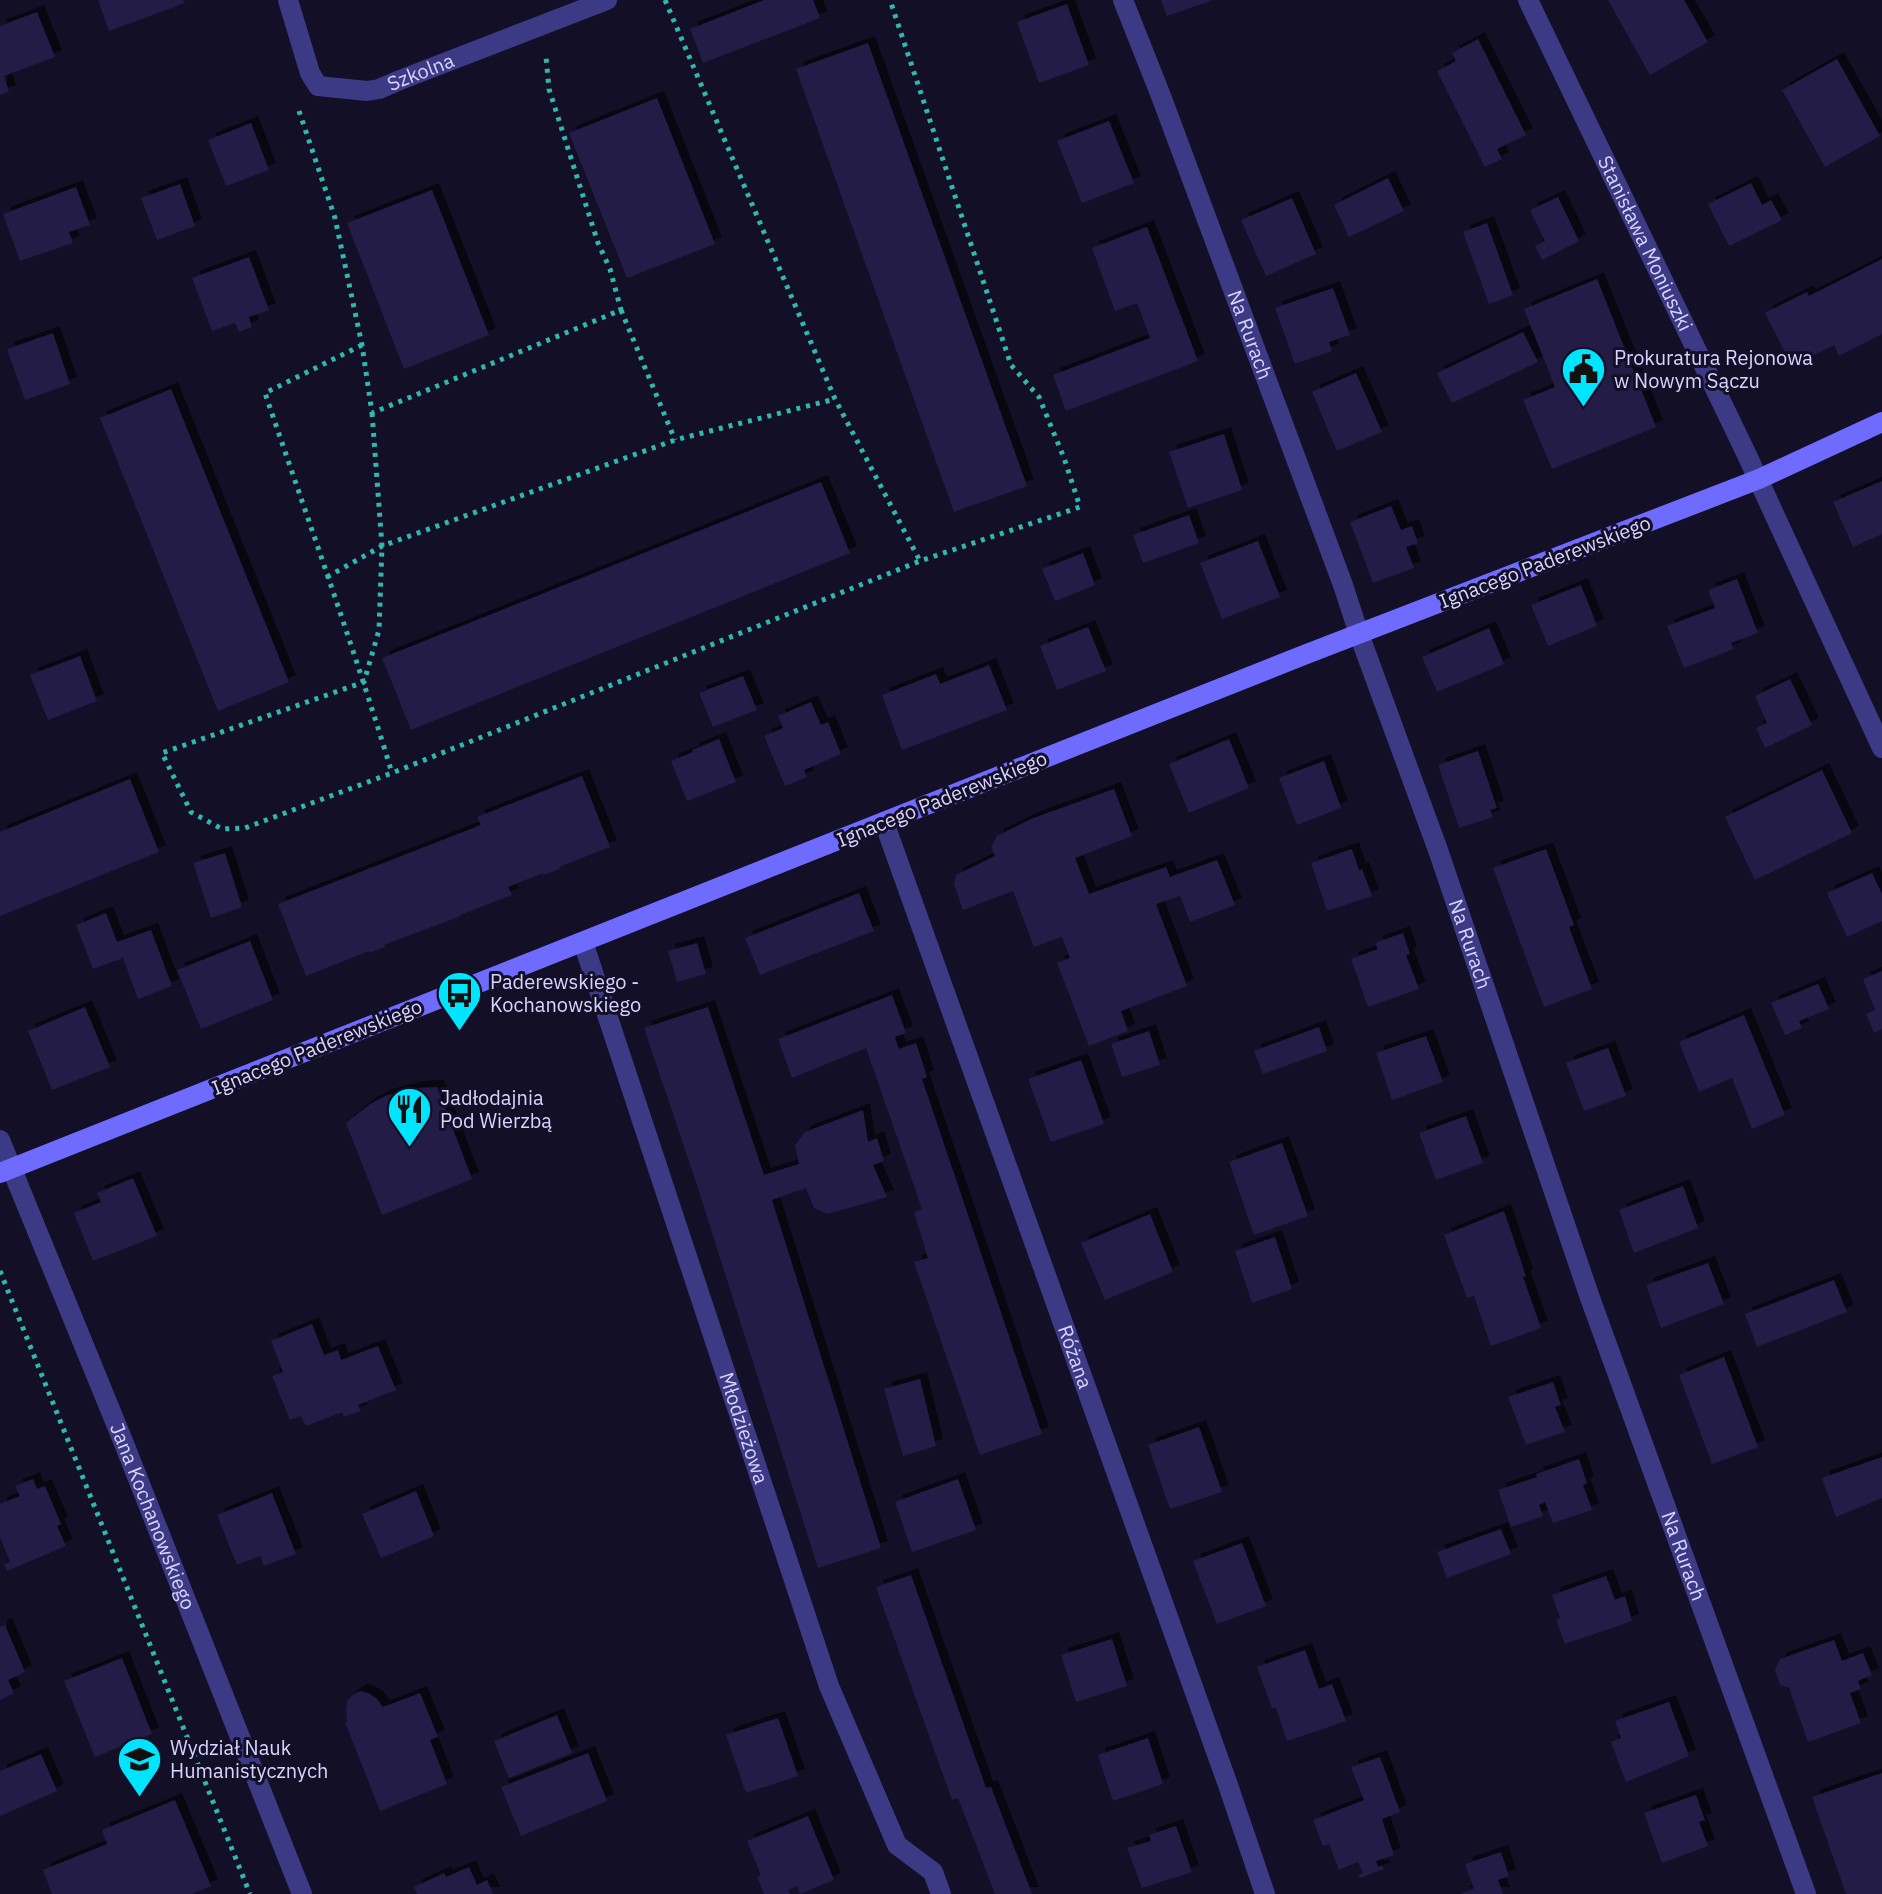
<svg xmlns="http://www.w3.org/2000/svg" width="1882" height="1894" font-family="'IBM Plex Sans',sans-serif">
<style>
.building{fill:#241b47;filter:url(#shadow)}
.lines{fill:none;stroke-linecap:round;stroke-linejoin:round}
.path{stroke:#2fb8b0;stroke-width:5;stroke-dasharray:4 6;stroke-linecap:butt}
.street{stroke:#3d3a85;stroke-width:20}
.secondary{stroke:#6f6bff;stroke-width:20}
.labels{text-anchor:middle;stroke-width:6;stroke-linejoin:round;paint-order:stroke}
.street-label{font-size:20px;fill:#d9d4ff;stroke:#130f26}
.poi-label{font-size:20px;fill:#d9d4ff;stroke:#130f26;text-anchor:start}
</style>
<defs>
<filter id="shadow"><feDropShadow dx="7" dy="-7" stdDeviation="0" flood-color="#0009"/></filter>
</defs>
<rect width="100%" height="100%" fill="#130f26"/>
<!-- building -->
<path class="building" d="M98 0H183L185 3 109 31Z
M764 0H813L820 18 703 63 690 29Z
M1161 0H1213L1167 16Z
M1608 0H1684L1708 42 1650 75Z
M1067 4 1089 65 1039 83 1017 22Z
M37 12 55 57 4 76 9 92 0 95V26Z
M1478 39 1526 135 1497 149 1502 159 1485 167 1437 71 1456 61 1452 53Z
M868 43 1027 486 954 512 796 69Z
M1837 59 1880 136 1825 167 1782 90Z
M657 98 715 244 627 278 569 133Z
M1109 121 1134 183 1082 203 1057 141Z
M251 123 269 170 226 186 208 140Z
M1388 178 1404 211 1349 237 1334 205Z
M1751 183 1762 205 1771 200 1782 220 1729 246 1708 204Z
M180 184 195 226 157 240 141 198Z
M76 187 90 225 69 232 73 243 20 261 3 214Z
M432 190 489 335 404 369 347 223Z
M1558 197 1579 241 1542 260 1535 246 1545 241 1530 210Z
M1292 198 1316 254 1266 276 1241 220Z
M1487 223 1513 295 1489 304 1463 232Z
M1147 227 1198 361 1066 411 1053 375 1150 338 1137 303 1115 311 1092 248Z
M249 257 269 310 249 317 252 327 239 332 235 323 212 331 192 278Z
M1882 259V334L1839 356 1834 345 1792 366 1765 313 1807 292 1809 296Z
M1597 279 1656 427 1552 469 1523 400 1555 387 1524 309Z
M1333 288 1350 335 1329 342 1332 351 1295 364 1275 308Z
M1523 332 1538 362 1452 403 1437 373Z
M53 333 70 384 25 400 7 349Z
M1356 373 1382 432 1337 451 1312 392Z
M171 389 289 682 218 711 100 418Z
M1224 434 1242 490 1188 508 1169 452Z
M1882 481V534L1853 547 1833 502Z
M821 482 850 553 411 730 382 658Z
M1391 506 1401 530 1412 526 1418 543 1406 547 1414 568 1373 583 1350 522Z
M1189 515 1199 543 1143 563 1133 535Z
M1258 541 1280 597 1222 619 1200 563Z
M1083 553 1095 585 1055 601 1042 569Z
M1737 579 1758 633 1731 643 1734 649 1684 668 1667 626 1715 608 1708 590Z
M1581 585 1597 626 1548 646 1531 605Z
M1088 627 1106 671 1057 690 1040 646Z
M1489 628 1504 664 1437 692 1422 657Z
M80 656 97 701 48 720 30 675Z
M989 665 1007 710 902 750 882 695 936 674 940 684Z
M743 676 757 710 713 727 699 693Z
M1790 679 1812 725 1765 748 1756 728 1767 723 1755 696Z
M811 702 821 725 828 722 841 754 804 770 807 777 785 786 764 736 783 728 778 716Z
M719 739 736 782 687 801 671 761 693 752 692 750Z
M1229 739 1249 788 1189 813 1169 764Z
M1478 751 1497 808 1490 810 1493 817 1459 828 1438 765Z
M1324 761 1341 808 1297 825 1279 778Z
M1822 770 1852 833 1755 880 1725 817Z
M582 776 610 847 559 867 560 869 543 875V873L508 887 512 895 460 915 461 916 384 945 385 947 369 953V951L306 976 278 904 481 825 477 817Z
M130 779 159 852 0 916V832Z
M1114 789 1132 836 1075 858 1089 894 1166 867 1170 877 1217 860 1235 905 1190 922 1180 896 1156 904 1187 986 1121 1011 1128 1031 1089 1046 1057 963 1070 958 1062 937 1034 947 1013 891 963 910 954 884 956 875 995 856 991 847 997 836 1031 819Z
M1352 849 1359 870 1362 869 1372 896 1327 911 1311 863Z
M1546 849 1574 925 1569 927 1592 989 1544 1007 1493 868Z
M225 853 242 907 211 918 193 863Z
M1872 873 1882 894V921L1847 937 1827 893Z
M859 893 874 931 760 975 745 938Z
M106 913 117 942 151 930 172 986 138 999 123 958 93 969 76 925Z
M1403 933 1410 954 1406 955 1419 989 1368 1007 1351 959 1378 949 1375 943Z
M250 941 273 1000 201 1029 177 970Z
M697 943 706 974 677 982 668 951Z
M1882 971V1029L1874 1033 1866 1014 1875 1010 1863 979Z
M1818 984 1829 1009 1799 1021 1802 1028 1785 1035 1771 1003Z
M892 995 906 1033 895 1037 899 1049 916 1043 927 1077 922 1079 1042 1434 980 1455 914 1262 928 1258 914 1212 922 1209 866 1048 792 1078 778 1039Z
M85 1007 110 1067 52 1090 28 1031Z
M708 1007 764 1175 799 1164 795 1145 805 1132 863 1110 868 1142 877 1138 884 1161 873 1165 887 1197 828 1214 814 1208 806 1188 772 1200 881 1548 818 1568 697 1185 644 1028Z
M1744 1015 1785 1115 1752 1129 1732 1078 1699 1092 1679 1042Z
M1319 1027 1327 1051 1263 1074 1254 1051Z
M1149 1031 1160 1065 1122 1077 1111 1044Z
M1426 1036 1443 1082 1392 1100 1376 1053Z
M1608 1048 1626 1096 1584 1111 1566 1063Z
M1081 1060 1104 1124 1051 1142 1028 1079Z
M437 1087 472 1179 382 1215 346 1123 370 1104 385 1096 416 1088Z
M1466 1116 1483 1163 1436 1180 1419 1133Z
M1282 1143 1308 1216 1254 1235 1229 1162Z
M133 1178 157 1236 93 1261 74 1213 101 1202 97 1193Z
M1683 1186 1698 1228 1634 1253 1619 1210Z
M1504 1211 1526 1276 1523 1277 1541 1328 1491 1346 1474 1296 1467 1298 1444 1235Z
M1150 1214 1173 1272 1105 1300 1081 1243Z
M1275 1237 1292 1289 1252 1303 1235 1251Z
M1708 1263 1724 1304 1661 1328 1646 1285Z
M1834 1280 1847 1312 1757 1347 1745 1314Z
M312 1324 324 1355 338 1350 341 1360 378 1346 396 1390 358 1405 361 1411 344 1417 342 1412 306 1426 301 1416 290 1420 272 1376 283 1372 271 1341Z
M1724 1357 1758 1447 1712 1464 1679 1375Z
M920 1379 936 1446 903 1456 884 1389Z
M1553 1382 1561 1405 1555 1407 1565 1432 1526 1445 1508 1397Z
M1199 1427 1222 1492 1170 1509 1148 1445Z
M1882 1457V1498L1836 1517 1822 1478Z
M1579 1459 1587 1483 1583 1485 1592 1510 1553 1523 1545 1502 1539 1505 1543 1516 1511 1527 1498 1490 1537 1477 1536 1474Z
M33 1479 37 1489 45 1486 61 1524 57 1526 66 1546 7 1571 4 1564 10 1562 0 1537V1504L20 1496 15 1486Z
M958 1479 976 1530 912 1552 895 1502Z
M416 1491 434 1536 381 1558 362 1514Z
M272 1493 296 1554 264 1566 260 1556 237 1565 217 1515Z
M1501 1529 1511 1554 1447 1578 1437 1552Z
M1242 1543 1266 1606 1217 1624 1193 1561Z
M911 1575 986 1788 991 1787 1032 1894H995L958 1798 952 1800 876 1587Z
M1606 1576 1615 1600 1625 1596 1632 1621 1565 1644 1556 1620 1560 1618 1552 1595Z
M5 1625 25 1672 8 1680 14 1693 0 1700V1627Z
M1112 1639 1127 1686 1076 1702 1061 1655Z
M1834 1640 1842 1661 1863 1653 1872 1675 1858 1681 1861 1689 1850 1693 1861 1723 1808 1742 1789 1688 1780 1685 1775 1670 1780 1659Z
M1305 1650 1319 1689 1332 1684 1346 1721 1287 1741 1276 1708H1272L1257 1667Z
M122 1658 152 1734 95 1757 64 1681Z
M360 1691 368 1693 376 1698 383 1707 420 1693 438 1737 430 1740 447 1784 380 1811 345 1722H347L346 1711 347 1701 353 1695Z
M1669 1702 1689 1756 1626 1782 1611 1742 1621 1738 1615 1721Z
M557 1715 572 1753 509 1778 494 1741Z
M778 1718 798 1776 746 1793 726 1735Z
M1148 1738 1163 1784 1113 1801 1098 1755Z
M588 1753 607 1801 521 1836 501 1787Z
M41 1754 57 1791 0 1816V1771Z
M1380 1757 1400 1812 1382 1819 1394 1855 1376 1861 1378 1867 1382 1866 1384 1869 1360 1878 1358 1875 1363 1873 1358 1862 1339 1870 1329 1844 1323 1846 1313 1820 1364 1800 1351 1767Z
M1882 1773V1894H1846L1812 1797Z
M1696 1795 1705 1820 1699 1822 1708 1846 1662 1863 1644 1813Z
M175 1800 211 1886 192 1894H52L43 1870 107 1844 102 1830Z
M808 1816 834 1880 800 1894 797 1886 788 1890 790 1894H764L757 1877 761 1875 747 1841Z
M1176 1826 1192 1872 1142 1888 1127 1848 1151 1841 1149 1835Z
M1501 1852 1509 1876 1498 1880 1503 1894H1460L1474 1889 1465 1864Z
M469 1867 477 1885 487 1880 493 1894H417L414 1887 444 1873 446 1877Z"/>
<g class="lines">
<!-- path -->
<path class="path" d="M665 0 835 399 920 561
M299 111 335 218 362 345 372 413 621 310 610 269 598 243 549 89 546 57
M621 310 675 440
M362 345 265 393C308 520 353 645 392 773
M372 413 382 546 379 630 364 682 162 753 191 812 222 829 245 828 392 773 920 561 1080 507 1064 458 1039 397 1011 365 890 0
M327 577 382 546 675 440 835 399
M0 1271 250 1894"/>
<!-- street -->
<g class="street">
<path id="s1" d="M288 0 310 73 318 86 367 91 379 89 400 80 607 0"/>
<path id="s2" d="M1123 0 1161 96 1343 585 1359 634 1438 850 1589 1295 1806 1894"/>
<path id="s3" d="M1528 0 1746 453 1882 748"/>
<path id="s4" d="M884 822 1228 1785 1265 1894"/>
<path id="s5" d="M583 942 829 1686 897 1845 933 1872 941 1894"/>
<path id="s6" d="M0 1140 123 1441 302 1894"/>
</g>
<!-- secondary -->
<path class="secondary" d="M0 1173 1304 655 1759 479 1882 422"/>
</g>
<!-- icons -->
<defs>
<symbol id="civic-pin" viewBox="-11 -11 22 30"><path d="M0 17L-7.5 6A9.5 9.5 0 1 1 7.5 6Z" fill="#00e5ff" stroke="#130f26"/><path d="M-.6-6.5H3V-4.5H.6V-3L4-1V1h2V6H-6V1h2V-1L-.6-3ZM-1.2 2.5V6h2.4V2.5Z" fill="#111"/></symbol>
<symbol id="bus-pin" viewBox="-11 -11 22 30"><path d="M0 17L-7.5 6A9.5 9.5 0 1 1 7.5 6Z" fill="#00e5ff" stroke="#130f26"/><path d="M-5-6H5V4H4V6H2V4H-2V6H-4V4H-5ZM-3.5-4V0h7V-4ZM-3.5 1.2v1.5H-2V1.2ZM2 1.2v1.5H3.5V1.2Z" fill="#111"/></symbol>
<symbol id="restaurant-pin" viewBox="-11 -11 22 30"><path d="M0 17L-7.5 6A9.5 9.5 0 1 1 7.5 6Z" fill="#00e5ff" stroke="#130f26"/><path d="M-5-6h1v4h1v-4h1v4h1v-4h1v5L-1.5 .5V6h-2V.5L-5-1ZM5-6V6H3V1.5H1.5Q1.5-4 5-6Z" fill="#111"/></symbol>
<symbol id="university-pin" viewBox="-11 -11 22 30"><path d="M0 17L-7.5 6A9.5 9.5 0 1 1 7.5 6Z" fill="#00e5ff" stroke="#130f26"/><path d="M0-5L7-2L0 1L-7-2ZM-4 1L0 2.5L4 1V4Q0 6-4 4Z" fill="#111"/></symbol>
</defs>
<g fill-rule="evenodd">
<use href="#civic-pin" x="1558" y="344" width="51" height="69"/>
<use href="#bus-pin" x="434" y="968" width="51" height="69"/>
<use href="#restaurant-pin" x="384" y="1084" width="51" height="69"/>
<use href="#university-pin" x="114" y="1734" width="51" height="69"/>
</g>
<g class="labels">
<!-- street labels -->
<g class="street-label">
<text dy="7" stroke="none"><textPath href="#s1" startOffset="198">Szkolna</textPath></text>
<text dy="7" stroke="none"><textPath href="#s3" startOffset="270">Stanisława Moniuszki</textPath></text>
<text dy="7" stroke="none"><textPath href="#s2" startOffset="358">Na Rurach</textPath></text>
<text transform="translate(1545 562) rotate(-21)" y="7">Ignacego Paderewskiego</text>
<text transform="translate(942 799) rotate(-22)" y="7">Ignacego Paderewskiego</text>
<text dy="7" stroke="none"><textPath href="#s2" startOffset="1006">Na Rurach</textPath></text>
<text transform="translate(317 1047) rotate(-22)" y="7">Ignacego Paderewskiego</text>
<text dy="7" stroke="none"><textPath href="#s4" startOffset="568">Różana</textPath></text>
<text dy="7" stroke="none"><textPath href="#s5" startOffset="512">Młodzieżowa</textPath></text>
<text dy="7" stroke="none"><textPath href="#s6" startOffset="406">Jana Kochanowskiego</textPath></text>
<text dy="7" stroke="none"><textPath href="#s2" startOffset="1654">Na Rurach</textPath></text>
</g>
<!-- poi labels -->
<g class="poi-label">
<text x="1614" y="365">Prokuratura Rejonowa<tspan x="1614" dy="23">w Nowym Sączu</tspan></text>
<text x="490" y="989">Paderewskiego -<tspan x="490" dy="23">Kochanowskiego</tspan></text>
<text x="440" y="1105">Jadłodajnia<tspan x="440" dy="23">Pod Wierzbą</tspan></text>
<text x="170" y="1755">Wydział Nauk<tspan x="170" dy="23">Humanistycznych</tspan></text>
</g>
</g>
</svg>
